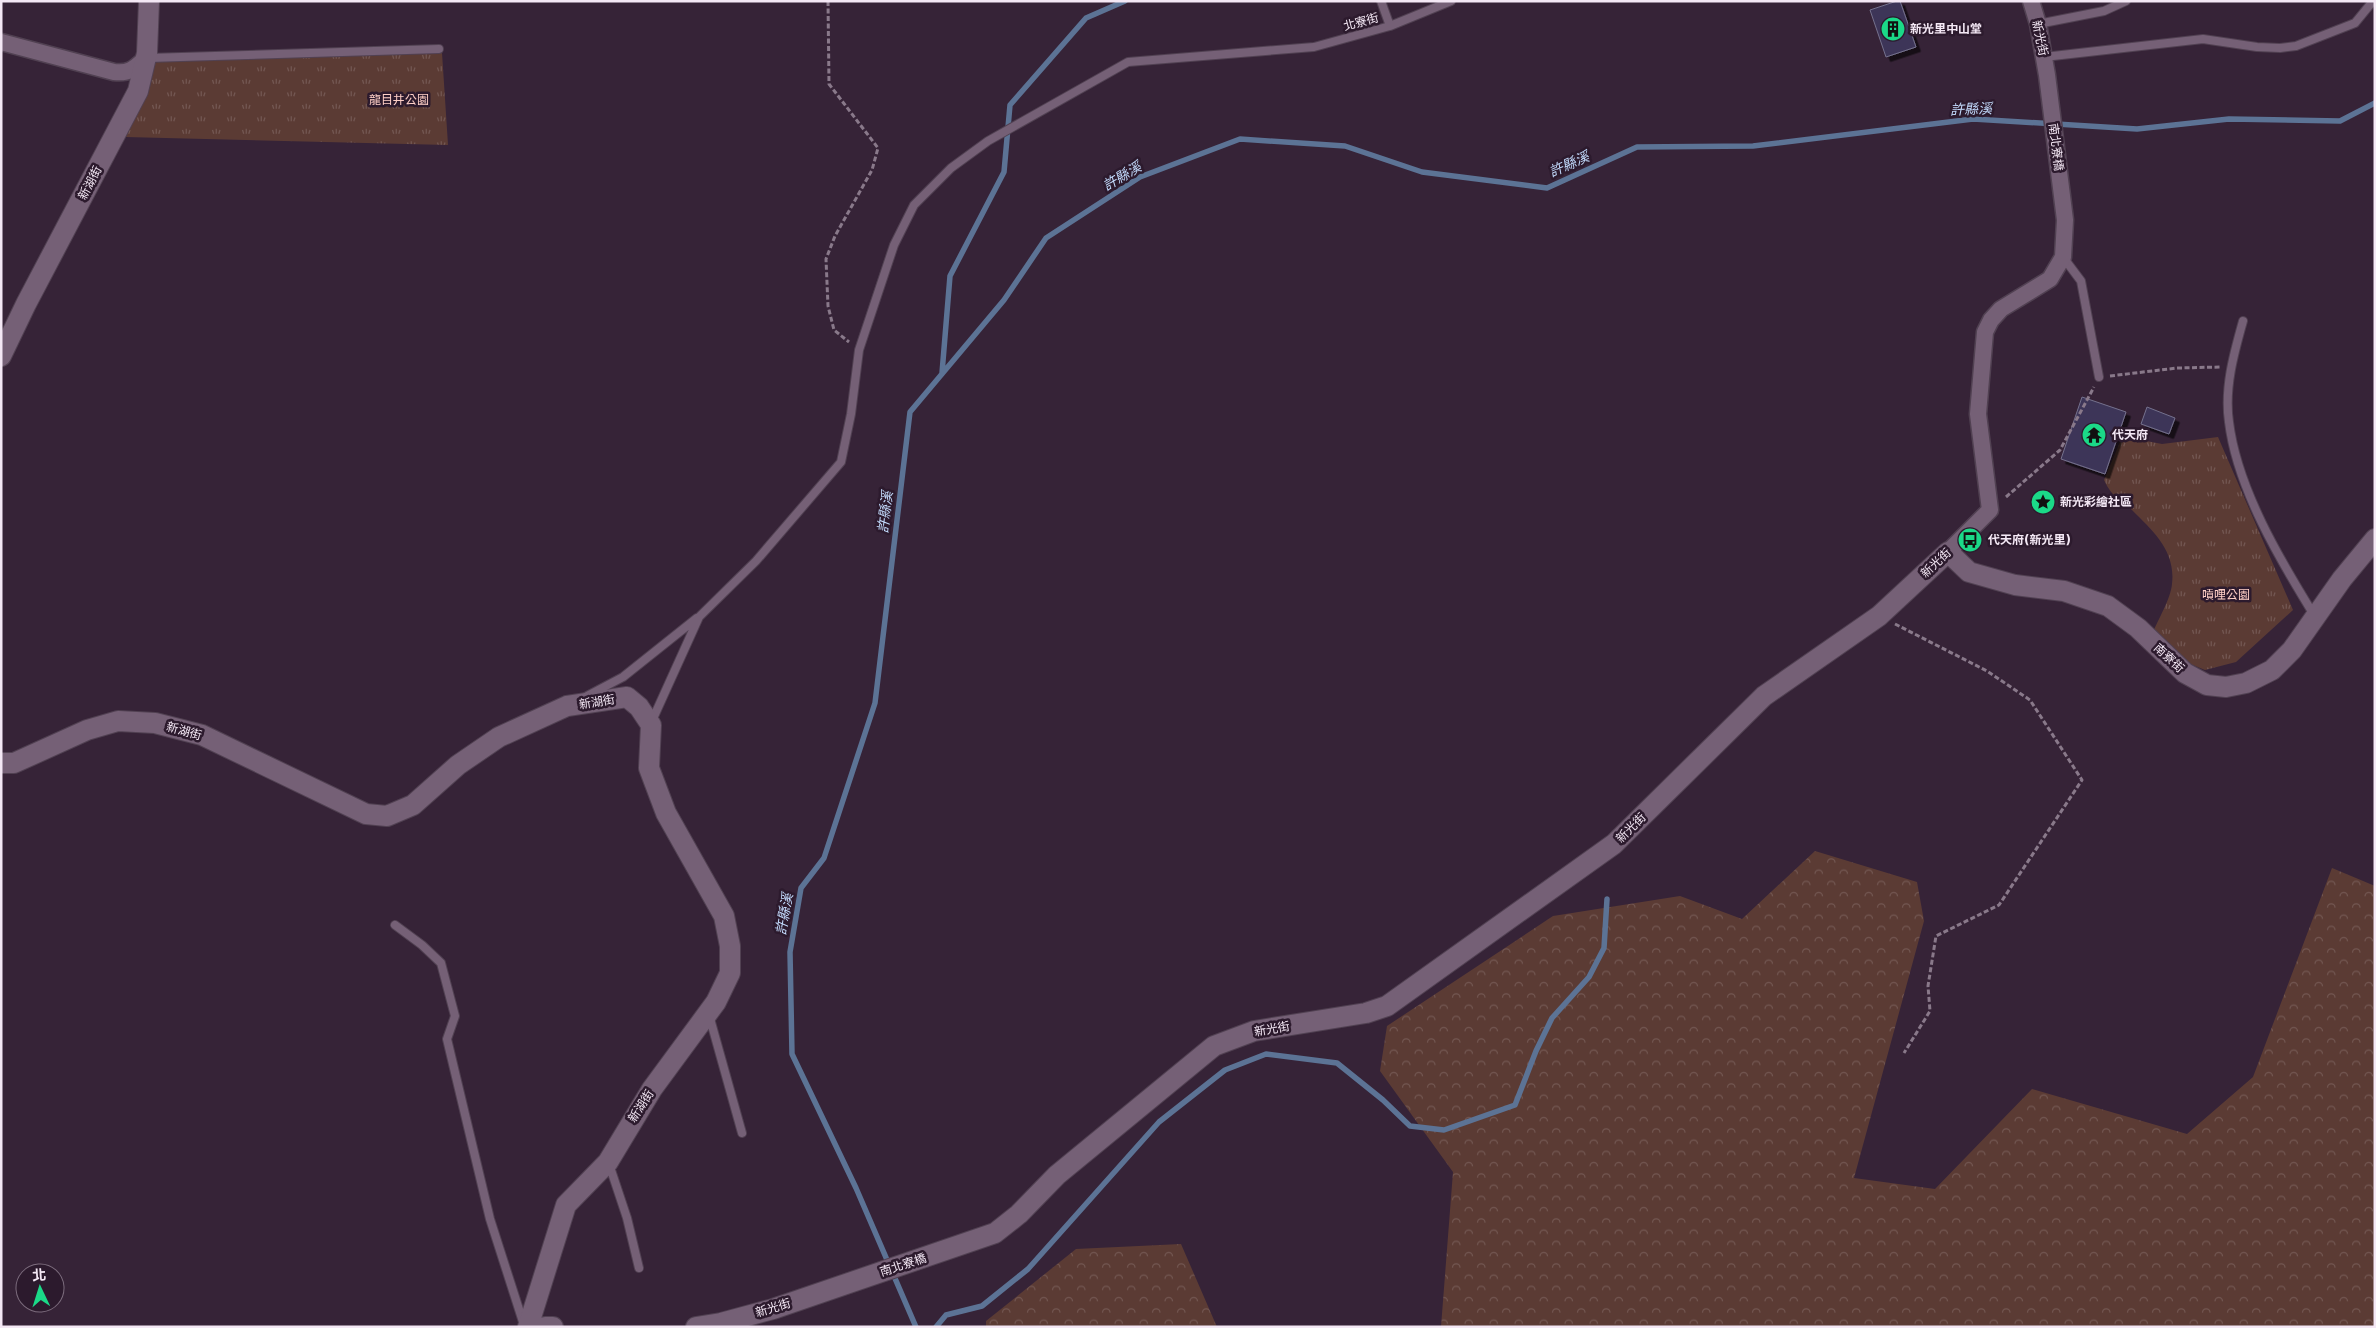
<svg xmlns="http://www.w3.org/2000/svg" width="2376" height="1328" font-family="'DejaVu Sans','Noto Sans TC',sans-serif">
<style>
.grass{fill:url(#grass-tufts)}
.forest{fill:url(#forest-crowns)}
.lines{fill:none;stroke-linecap:round;stroke-linejoin:round}
.stream{stroke:#5c7395;stroke-width:5.5}
.building{fill:#3d3659;stroke:#75718d;filter:url(#shadow)}
.service-casing{stroke:#514152;stroke-width:10}
.minor-casing{stroke:#514152;stroke-width:19}
.tertiary-casing{stroke:#514152;stroke-width:22}
.path{stroke:#89798a;stroke-width:3;stroke-dasharray:5 2.5;stroke-linecap:butt}
.service{stroke:#756076;stroke-width:8}
.minor{stroke:#756076;stroke-width:16}
.tertiary{stroke:#756076;stroke-width:20}
.labels{text-anchor:middle;stroke-width:5;stroke-linejoin:round;paint-order:stroke}
.street-label{font-size:12px;fill:#f4e8f5;stroke:#2c1a2d}
.poi-label{font-size:12px;font-weight:bold;fill:#f4e8f5;stroke:#2c1a2d;text-anchor:start}
.park-label{font-size:12px;fill:#ffd0c7;stroke:#2c1a2d}
.water-label{font-size:14px;font-style:italic;fill:#c3dbfd;stroke:#2c1a2d}
</style>
<defs>
<pattern id="grass-tufts" width="24" height="20" patternUnits="userSpaceOnUse" patternTransform="scale(1.25)"><rect width="24" height="20" fill="#5b3b34"/><path d="M3 7l-1-3M5 7V3M7 7l1-3M15 17l-1-3M17 17v-4M19 17l1-3" fill="none" stroke="#735752"/></pattern>
<pattern id="forest-crowns" width="20" height="18" patternUnits="userSpaceOnUse" patternTransform="scale(1.25)"><rect width="20" height="18" fill="#5b3b34"/><path d="M2 6a3 3 0 1 1 6 0M12 15a3 3 0 1 1 6 0" fill="none" stroke="#735752"/></pattern>
<filter id="shadow"><feDropShadow dx="4.5" dy="4.5" stdDeviation="0" flood-color="#0009"/></filter>
</defs>
<rect width="100%" height="100%" fill="#362337"/>
<!-- grass -->
<path class="grass" d="M442 53 448 145 126 137 149 60 287 54Z
M2218 437 2293 610 2236 662 2205 670 2173 657 2152 634C2158 620 2171 598 2172 584 2176 551 2153 531 2132 510 2118 496 2113 499 2104 480L2120 442 2141 440 2162 444Z"/>
<!-- forest -->
<path class="forest" d="M1815 851 1917 882 1924 921 1854 1178 1935 1189 2032 1089 2187 1134 2253 1077 2332 868 2375 886V1327H1441L1453 1172 1380 1071 1387 1026 1553 916 1680 896 1742 919Z
M1181 1244 1217 1327H986V1321L1076 1249Z"/>
<g class="lines">
<!-- stream -->
<path class="stream" d="M942 373 950 276 1004 172 1010 105 1086 18 1125 1
M916 1327 856 1188 792 1054 790 952 801 888 824 858 875 703 910 412 1004 300 1046 238 1140 177 1240 139 1345 146 1422 172 1547 188 1637 147 1753 146 1973 119 2137 129 2229 119 2340 121 2375 103
M936 1327 946 1315 982 1306 1028 1269 1159 1122 1225 1070 1266 1054 1337 1063 1383 1100 1410 1126 1444 1130 1515 1105 1536 1051 1552 1018 1589 977 1604 948 1607 899"/>
</g>
<!-- building -->
<path class="building" d="M1897 1H1900L1916 47 1886 57 1870 10Z
M2082 397 2126 412 2105 474 2061 459Z
M2147 407 2175 418 2169 434 2141 424Z"/>
<g class="lines">
<defs>
<path id="service" d="M1381 1 1390 26
M2038 24 2104 11 2126 1
M2044 57 2203 39 2257 47 2280 48 2296 46 2355 23 2373 1
M148 58 439 49
M2063 257 2081 281 2099 377
M2243 321C2234 353 2224 388 2229 422 2237 488 2280 560 2314 615
M587 696 623 677 697 618
M651 723 699 617 756 561 841 462 851 414 859 350 894 245 914 205 951 168 988 141 1128 62 1314 47 1390 26 1451 1
M395 925 422 945 441 963 455 1016 447 1039 490 1219 524 1325
M709 1015 742 1133
M609 1164 627 1218 639 1268"/>
<path id="minor" d="M1 42 114 72C130 74 135 68 146 58
M1948 552 1990 510 1978 414 1985 332 1991 320 2001 309 2050 279 2063 257 2065 220 2047 75 2038 24 2031 1"/>
<path id="tertiary" d="M1 356 26 304 138 91 147 53 149 1
M1 763H14L87 730 118 721 155 723 202 735 366 814 387 816 413 805 458 765 499 737 567 706 627 697 639 707 651 725 649 768 666 813 724 916 730 946V973L716 1002 652 1089 608 1162 566 1205 528 1327
M545 1327H553
M696 1327 721 1323 773 1309 995 1233 1019 1214 1057 1175 1214 1046 1254 1031 1366 1013 1387 1006 1614 844 1764 696 1879 616 1948 552 1969 572 2015 585 2064 591 2108 606 2138 628 2185 673 2207 685 2226 687 2246 683 2272 670 2292 650 2342 579 2375 539"/>
</defs>
<!-- service casing -->
<use href="#service" class="service-casing"/>
<!-- minor casing -->
<use href="#minor" class="minor-casing"/>
<!-- tertiary casing -->
<use href="#tertiary" class="tertiary-casing"/>
<!-- path -->
<path class="path" d="M828 1 829 84 878 148 872 170 835 236 826 259 828 306 834 330 849 342
M2110 376 2177 368 2220 367
M2006 497 2060 450 2094 387
M1895 624 1987 671 2030 700 2082 780 1999 905 1936 936 1928 986 1930 1011 1904 1053"/>
<!-- service -->
<use href="#service" class="service"/>
<!-- minor -->
<use href="#minor" class="minor"/>
<!-- tertiary -->
<use href="#tertiary" class="tertiary"/>
</g>
<!-- icons -->
<defs>
<symbol id="building-disc" viewBox="-11 -11 22 22"><circle r="9.5" fill="#1bd988" stroke="#2c1a2d"/><path d="M-4-6H4V6H1V3H-1V6H-4ZM-2.5-4.3h1.7v1.8h-1.7ZM.8-4.3h1.7v1.8H.8ZM-2.5-1h1.7V.8h-1.7ZM.8-1h1.7V.8H.8Z" fill="#111"/></symbol>
<symbol id="temple-disc" viewBox="-11 -11 22 22"><circle r="9.5" fill="#1bd988" stroke="#2c1a2d"/><path d="M0-6L5-2H3V0L6.5 2.5H4V6H1.5V3h-3V6H-4V2.5H-6.5L-3 0V-2H-5Z" fill="#111"/></symbol>
<symbol id="sight-disc" viewBox="-11 -11 22 22"><circle r="9.5" fill="#1bd988" stroke="#2c1a2d"/><path d="M0-6L1.8-2.2L6-1.7L2.9 1.2L3.7 5.4L0 3.3L-3.7 5.4L-2.9 1.2L-6-1.7L-1.8-2.2Z" fill="#111"/></symbol>
<symbol id="bus-disc" viewBox="-11 -11 22 22"><circle r="9.5" fill="#1bd988" stroke="#2c1a2d"/><path d="M-5-6H5V4H4V6H2V4H-2V6H-4V4H-5ZM-3.5-4V0h7V-4ZM-3.5 1.2v1.5H-2V1.2ZM2 1.2v1.5H3.5V1.2Z" fill="#111"/></symbol>
</defs>
<g fill-rule="evenodd">
<use href="#building-disc" x="1879" y="15" width="28" height="28"/>
<use href="#temple-disc" x="2080" y="421" width="28" height="28"/>
<use href="#sight-disc" x="2029" y="488" width="28" height="28"/>
<use href="#bus-disc" x="1956" y="526" width="28" height="28"/>
</g>
<g class="labels">
<!-- street labels -->
<g class="street-label">
<text transform="translate(1361 22) rotate(-15)" y="4">北寮街</text>
<text transform="translate(2040 38) rotate(78)" y="4">新光街</text>
<text transform="translate(2056 147) rotate(83)" y="4">南北寮橋</text>
<text transform="translate(90 183) rotate(-62)" y="4">新湖街</text>
<text transform="translate(1936 563) rotate(-43)" y="4">新光街</text>
<text transform="translate(2169 658) rotate(43)" y="4">南寮街</text>
<text transform="translate(597 702) rotate(-9)" y="4">新湖街</text>
<text transform="translate(184 731) rotate(16)" y="4">新湖街</text>
<text transform="translate(1631 828) rotate(-45)" y="4">新光街</text>
<text transform="translate(1272 1029) rotate(-10)" y="4">新光街</text>
<text transform="translate(641 1106) rotate(-57)" y="4">新湖街</text>
<text transform="translate(903 1265) rotate(-18)" y="4">南北寮橋</text>
<text transform="translate(773 1308) rotate(-17)" y="4">新光街</text>
</g>
<!-- poi labels -->
<g class="poi-label">
<text x="1910" y="33">新光里中山堂</text>
<text x="2112" y="439">代天府</text>
<text x="2060" y="506">新光彩繪社區</text>
<text x="1988" y="544">代天府(新光里)</text>
</g>
<!-- park labels -->
<g class="park-label">
<text x="399" y="104">龍目井公園</text>
<text x="2226" y="599">嗊哩公園</text>
</g>
<!-- water labels -->
<g class="water-label">
<text transform="translate(1971 109) rotate(-2)" y="5">許縣溪</text>
<text transform="translate(1569 164) rotate(-24)" y="5">許縣溪</text>
<text transform="translate(1122 176) rotate(-31)" y="5">許縣溪</text>
<text transform="translate(885 512) rotate(-83)" y="5">許縣溪</text>
<text transform="translate(784 914) rotate(-80)" y="5">許縣溪</text>
</g>
</g>
<!-- border -->
<rect width="2376" height="1328" fill="none" stroke="#f4e8f5" stroke-width="5"/>
<!-- north arrow -->
<g transform="translate(40 1288) rotate(356)"><circle r="24" fill="#2c1a2d" stroke="#7c6c7d"/>
<path d="M0-4L9 19L0 12L-9 19Z" fill="#1bd988"/>
<text y="-8" font-size="14" font-weight="bold" text-anchor="middle" fill="#f4e8f5">北</text>
</g>
</svg>
